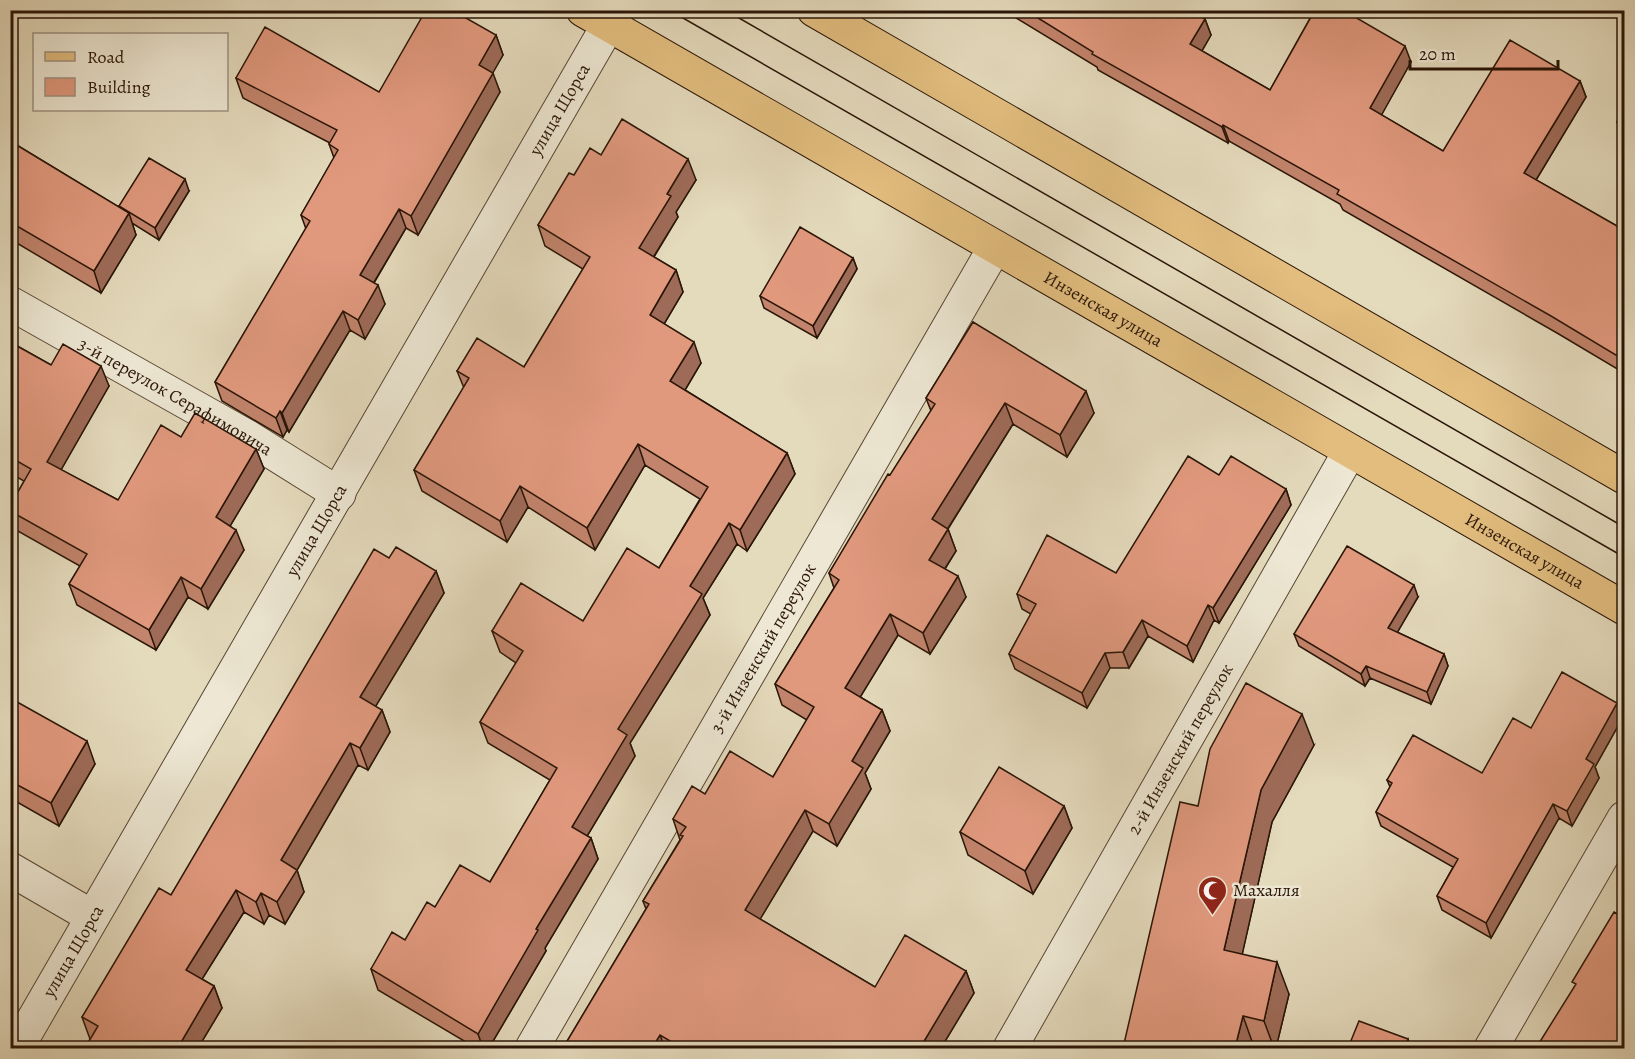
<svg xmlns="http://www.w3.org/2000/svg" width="1635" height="1059" font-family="Alegreya,serif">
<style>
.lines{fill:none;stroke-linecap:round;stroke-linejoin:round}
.street-casing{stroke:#584634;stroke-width:35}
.primary-casing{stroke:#2a1507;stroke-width:35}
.street{stroke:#ede7d3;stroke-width:33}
.primary{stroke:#e2bd7e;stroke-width:33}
.tram{stroke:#2a1507;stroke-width:1.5}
.wall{fill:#c2846c;stroke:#2a1507;stroke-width:1.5}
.shaded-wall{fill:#9e6b58;stroke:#2a1507;stroke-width:1.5}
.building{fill:#e1997e;stroke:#2a1507;stroke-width:1.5}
.labels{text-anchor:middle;stroke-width:5;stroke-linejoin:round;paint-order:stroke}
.street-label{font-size:18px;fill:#2a1507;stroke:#ede7d3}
.poi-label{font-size:18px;fill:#2a1507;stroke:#ede7d3;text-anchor:start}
</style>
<rect width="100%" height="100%" fill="#e4dabc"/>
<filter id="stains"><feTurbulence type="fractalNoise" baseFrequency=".00333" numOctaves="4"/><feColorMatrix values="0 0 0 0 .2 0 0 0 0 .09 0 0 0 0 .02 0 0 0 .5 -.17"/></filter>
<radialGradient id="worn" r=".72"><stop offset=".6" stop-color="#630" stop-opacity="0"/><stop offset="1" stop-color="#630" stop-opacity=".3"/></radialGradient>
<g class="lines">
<defs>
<g id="street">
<path id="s1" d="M10 303 248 437 339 494"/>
<path d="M10 869 91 916"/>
<path id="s2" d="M17 1048 617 10"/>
<path id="s3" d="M532 1048 995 247"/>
<path id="s4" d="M1010 1048 1350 451"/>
<path d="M1491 1048 1624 818"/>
</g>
<g id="primary">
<path id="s5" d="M583 10 1624 608"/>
<path d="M814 10 1624 477"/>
</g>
</defs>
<!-- street casing -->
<use href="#street" class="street-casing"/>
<!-- primary casing -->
<use href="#primary" class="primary-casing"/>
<!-- street -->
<use href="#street" class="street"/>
<!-- primary -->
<use href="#primary" class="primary"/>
<!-- tram -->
<path class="tram" d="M669 10 1624 557
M725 10 1624 527"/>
</g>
<!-- wall -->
<path class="wall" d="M1003 10H1190L1205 19 1211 35 1202 51 1270 90 1314 11 1313 10H1343L1411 62 1381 115 1443 151 1580 81 1586 97 1536 180 1624 230V373L1557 333 1343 210 1340 204 1229 141 1228 143 1098 70 1097 67Z
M1615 10H1624V16Z
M496 35 503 55 492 73 500 92 418 235 406 228 374 283 385 304 365 339 350 330 289 432 287 430 283 437 222 401 215 382 306 229 301 215 334 158 329 144 330 143 243 98 236 78 379 92Z
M1624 109V143L1617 122Z
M10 141 120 208 119 206 189 191 159 240 132 223 136 235 101 293 10 239Z
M601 155 696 180 676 212 678 217 654 257 676 270 683 292 664 324 701 363 685 390 787 453 795 474 747 551 737 544 703 598 710 615 630 743 635 756 587 836 591 838 598 859 545 948 546 951 489 1048H476L378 990 371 969 405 940 435 907 490 882 550 780 488 743 480 722 516 663 500 652 492 631 583 621 659 568 700 499 645 465 595 550 528 507 507 542 422 491 414 470 464 388 457 371 524 367 583 269 545 246 538 225 574 175Z
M853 258 857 269 817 338 764 308 760 296Z
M973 322 1094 413 1067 457 1013 424 948 529 956 551 945 569 966 597 930 654 898 635 860 697 882 710 890 731 865 773 871 789 837 846 813 831 760 919 875 987 966 971 974 993 941 1048H563L646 909 643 901 680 840 673 819 705 794 773 777 807 720 782 705 775 684 834 588 829 573 931 411 926 398Z
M10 342 51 365 109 386 61 470 118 500 181 437 256 449 264 469 230 526 244 550 208 609 188 597 156 650 77 605 69 584 80 566 16 530 10 516V506L24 481 10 473Z
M1219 475 1286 489 1291 505 1219 623 1214 620 1193 662 1148 636 1129 668H1110L1087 708 1015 669 1009 654 1031 614 1022 609 1017 594 1116 573Z
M389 558 436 571 444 593 375 707 382 710 390 732 368 770 358 765 297 870 304 892 285 924 269 915 264 924 244 912 202 979 214 986 222 1008 198 1048H85L90 1039 82 1017 171 895Z
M1418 597 1397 632 1444 654 1448 666 1431 704 1370 678 1365 686 1299 646 1294 634Z
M10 698 95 764 59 826 10 798Z
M1617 703 1623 717 1595 767 1599 778 1572 826 1559 818 1491 938 1442 910 1437 896 1453 867 1381 826 1376 812 1390 787 1387 780 1482 773 1531 728Z
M1314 745 1272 822 1242 954 1289 994 1276 1048H1259L1254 1047 1123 1048 1198 806Z
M1064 806 1072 828 1033 894 968 855 960 832Z"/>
<!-- shaded-wall -->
<path class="shaded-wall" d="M1205 19 1211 35 1196 61 1190 44Z
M496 35 503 55 486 85 479 65Z
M1405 46 1411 62 1376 125 1370 108Z
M493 73 500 92 418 235 411 216Z
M1580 81 1586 97 1530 190 1524 173Z
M1223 125 1229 141 1228 143 1222 127Z
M688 159 696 180 676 212 678 217 646 269 639 248 667 194Z
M185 179 189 191 159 240 155 228Z
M399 209 406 228 367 294 360 275Z
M129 213 136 235 101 293 94 271Z
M853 258 857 269 817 338 813 326Z
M676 270 683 292 657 336 650 315Z
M378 285 385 304 365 339 358 320Z
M343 311 350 330 289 432 282 413Z
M694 342 701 363 678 402 670 381Z
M101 366 109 386 54 482 47 462Z
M1086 391 1094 413 1067 457 1060 435Z
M1005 403 1013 424 940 541 932 519Z
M280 411 287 430 283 437 276 418Z
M638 444 645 465 595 550 587 528Z
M256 449 264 469 223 538 216 517Z
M787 453 795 474 747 551 740 530Z
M520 486 528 507 507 542 500 521Z
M1286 489 1291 505 1219 623 1213 608Z
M729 523 737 544 703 598 710 615 630 743 635 756 580 848 572 827 618 729 690 586Z
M948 529 956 551 937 581 929 560Z
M236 530 244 550 208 609 201 589Z
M436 571 444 593 368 719 360 697Z
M958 576 966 597 930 654 923 633Z
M181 577 188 597 156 650 149 630Z
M1414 585 1418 597 1393 640 1388 628Z
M1208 605 1214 620 1193 662 1187 646Z
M890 614 898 635 853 709 845 688Z
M1142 620 1148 636 1129 668 1123 652Z
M1105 653 1110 668 1087 708 1082 693Z
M1444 654 1448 666 1431 704 1427 692Z
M1366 666 1370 678 1365 686 1361 674Z
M1617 703 1623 717 1595 767 1599 778 1572 826 1567 811 1586 759Z
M382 710 390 732 368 770 360 748Z
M882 710 890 731 865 773 871 789 837 846 829 824 852 761Z
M1302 714 1314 745 1272 822 1236 982 1224 950 1261 790Z
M87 741 95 764 59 826 51 803Z
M350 743 358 765 297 870 304 892 285 924 277 902 281 860Z
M1553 804 1559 818 1491 938 1486 923Z
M1064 806 1072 828 1033 894 1025 871Z
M805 810 813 831 753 931 745 910Z
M591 838 598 859 545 948 546 951 489 1048H483L478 1034 536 929Z
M236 890 244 912 194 992 186 970Z
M261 893 269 915 264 924 256 902Z
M10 900 16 916 10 926Z
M1277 962 1289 994 1276 1048H1274L1264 1021Z
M966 971 974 993 941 1048H920Z
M214 986 222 1008 198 1048H182L180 1044Z
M1243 1016 1254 1047V1048H1235Z
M660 1035 665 1048H652Z
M1408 1039 1411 1048H1404Z"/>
<!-- building -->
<path class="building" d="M426 10H452L496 35 479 65 493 73 411 216 399 209 360 275 378 285 358 320 343 311 282 413 280 411 276 418 215 382 310 221 301 215 338 150 329 144 337 130 236 78 265 27 379 92Z
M1025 10H1190L1205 19 1190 44 1270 90 1315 10H1343L1405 46 1370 108 1443 151 1510 40 1580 81 1524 173 1624 230V360L1551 316 1337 194 1339 190 1223 125 1222 127 1092 54 1093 52Z
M1624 109V126L1617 122Z
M622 119 688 159 667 194 671 196 639 248 676 270 650 315 694 342 670 381 787 453 740 530 729 523 690 586 702 594 618 729 627 735 572 827 591 838 536 929 538 930 478 1034 371 969 392 932 405 940 427 902 435 907 460 865 490 882 557 768 480 722 523 651 492 631 521 583 583 621 627 548 659 568 708 487 638 444 587 528 520 486 500 521 414 470 469 378 457 371 477 338 524 367 590 257 538 225 569 173 574 175 590 148 601 155Z
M10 141 129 213 94 271 10 222Z
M149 158 185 179 155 228 119 206Z
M800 227 853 258 813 326 760 296Z
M973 322 1086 391 1060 435 1005 403 932 519 948 529 929 560 958 576 923 633 890 614 845 688 882 710 852 761 863 768 829 824 805 810 745 910 875 987 905 935 966 971 920 1048H682L660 1035 652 1048H563L649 904 643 901 683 836 680 835 686 827 673 819 692 786 705 794 730 751 773 777 814 707 775 684 839 580 829 573 888 474 890 475 935 404 926 398Z
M10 342 51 365 63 344 101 366 47 462 118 500 161 425 181 437 195 413 256 449 216 517 236 530 201 589 181 577 149 630 69 584 87 554 10 511V506L31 469 10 457Z
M1188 456 1219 475 1231 456 1286 489 1213 608 1208 605 1187 646 1142 620 1123 652 1105 653 1082 693 1009 654 1036 604 1017 594 1047 535 1116 573Z
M1347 546 1414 585 1388 628 1444 654 1427 692 1366 666 1361 674 1294 634Z
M396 547 436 571 360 697 382 710 360 748 350 743 281 860 297 870 277 902 261 893 256 902 236 890 186 970 214 986 180 1044 188 1048H85L98 1026 82 1017 159 888 171 895 374 549 389 558Z
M1562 672 1617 703 1586 759 1594 764 1567 811 1553 804 1486 923 1437 896 1458 859 1376 812 1392 783 1387 780 1413 735 1482 773 1513 718 1531 728Z
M1246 683 1302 714 1261 790 1224 950 1277 962 1264 1021 1243 1016 1235 1048H1123L1180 802 1198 806 1210 749Z
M10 698 87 741 51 803 10 781Z
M999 767 1064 806 1025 871 960 832Z
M1614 912 1624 918V1048H1536L1576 984 1572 982Z
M1359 1021 1408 1039 1404 1048H1348Z"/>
<!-- icons -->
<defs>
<symbol id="mosque-pin" viewBox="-11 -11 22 30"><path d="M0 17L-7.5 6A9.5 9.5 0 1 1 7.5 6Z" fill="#8f2418" stroke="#ede7d3"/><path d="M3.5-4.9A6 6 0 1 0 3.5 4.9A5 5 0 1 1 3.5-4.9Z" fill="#fff"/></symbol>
</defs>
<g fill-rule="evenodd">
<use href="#mosque-pin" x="1196" y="874" width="33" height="45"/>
</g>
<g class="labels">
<!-- street labels -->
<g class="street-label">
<text dy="6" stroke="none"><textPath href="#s2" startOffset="1084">улица Щорса</textPath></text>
<text dy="6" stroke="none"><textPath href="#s5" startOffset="600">Инзенская улица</textPath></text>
<text dy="6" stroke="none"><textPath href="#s1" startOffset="190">3-й переулок Серафимовича</textPath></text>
<text dy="6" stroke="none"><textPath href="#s2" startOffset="598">улица Щорса</textPath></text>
<text dy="6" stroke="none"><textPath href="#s5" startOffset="1086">Инзенская улица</textPath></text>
<text dy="6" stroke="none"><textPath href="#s3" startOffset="462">3-й Инзенский переулок</textPath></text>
<text dy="6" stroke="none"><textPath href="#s4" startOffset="344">2-й Инзенский переулок</textPath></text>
<text dy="6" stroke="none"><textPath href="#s2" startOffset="112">улица Щорса</textPath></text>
</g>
<!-- poi labels -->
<g class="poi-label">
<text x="1233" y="896">Махалля</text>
</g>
</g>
<!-- margin -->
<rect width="1635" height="1059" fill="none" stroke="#e4dabc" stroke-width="36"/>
<rect x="12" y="12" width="1611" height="1035" fill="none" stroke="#2a1507" stroke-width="3"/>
<rect x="18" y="18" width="1599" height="1023" fill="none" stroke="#2a1507" stroke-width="1.5"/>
<!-- legend -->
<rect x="33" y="33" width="195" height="78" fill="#ede7d3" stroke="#9f9381" stroke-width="1.5"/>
<rect x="45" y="52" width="30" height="9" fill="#e2bd7e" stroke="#9f9381" stroke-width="1.5"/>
<text x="87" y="63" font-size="18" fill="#2a1507">Road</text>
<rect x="45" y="78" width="30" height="18" fill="#e1997e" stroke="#9f9381" stroke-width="1.5"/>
<text x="87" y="93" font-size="18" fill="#2a1507">Building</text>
<!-- scale -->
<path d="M1410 60v9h148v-9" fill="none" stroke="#2a1507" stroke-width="3"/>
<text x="1419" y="60" font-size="18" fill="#2a1507" stroke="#ede7d3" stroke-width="4.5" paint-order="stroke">20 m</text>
<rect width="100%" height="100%" filter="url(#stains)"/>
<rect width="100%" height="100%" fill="url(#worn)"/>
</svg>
